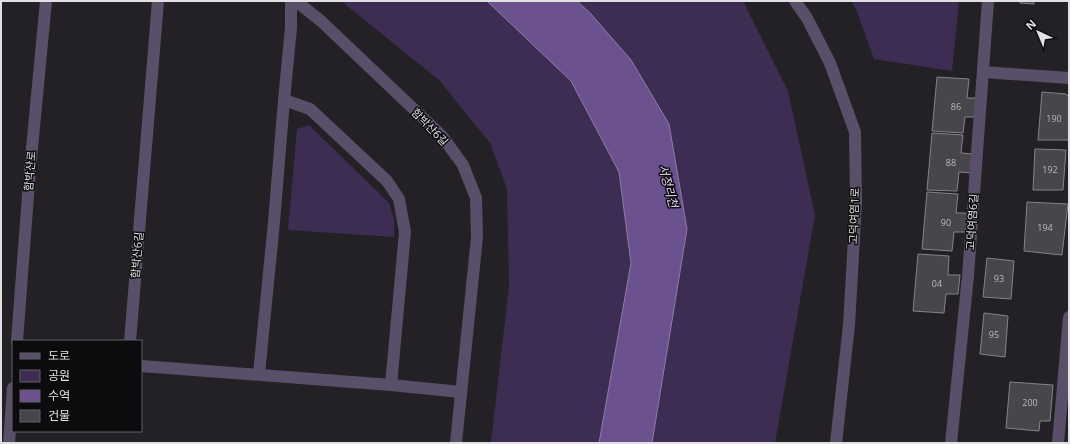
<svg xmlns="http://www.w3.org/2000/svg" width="1070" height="444" font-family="'Open Sans','Noto Sans KR',sans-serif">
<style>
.green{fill:#3d2d53}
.water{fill:#6b518e;stroke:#8e7ca8}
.building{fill:#47464a;stroke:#858388}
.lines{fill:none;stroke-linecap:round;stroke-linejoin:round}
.minor{stroke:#594f69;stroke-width:12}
.tertiary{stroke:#594f69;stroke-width:12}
.labels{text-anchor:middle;stroke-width:3;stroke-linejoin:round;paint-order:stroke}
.number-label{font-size:9px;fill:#bababd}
.street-label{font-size:11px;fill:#e1e0e3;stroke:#0c0b0d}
.water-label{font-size:12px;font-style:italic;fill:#e2d5f9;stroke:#0c0b0d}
</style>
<rect width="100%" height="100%" fill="#232125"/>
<!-- green -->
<path class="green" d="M341 1H743L788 91 815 215 775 443H517L491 442 509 286 507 189 490 143 439 80Z
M851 1H959L952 71 874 59 856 9Z
M309 125 389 203 394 219V237L288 230 297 129Z"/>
<!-- water -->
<path class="water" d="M487 1H577L591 14 631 60 669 124 687 229 652 443H599L631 263 619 172 571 81Z"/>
<!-- building -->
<path class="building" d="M1020 1H1034V4L1020 3Z
M937 77 969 79 967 98H980L977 117H965L963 133 932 131Z
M1042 92 1066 94 1069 97V140H1038Z
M932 133 963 135 961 153 974 154 971 173 959 172 957 191 927 190Z
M1035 149 1066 150 1063 190H1033Z
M927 192 958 194 956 213H969L966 232H954L952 251 922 249Z
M1027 202 1068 204 1062 255 1024 251Z
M918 254 949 256 948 275H960L958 294H946L944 313 913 311Z
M987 258 1014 261 1011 299 983 297Z
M984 313 1008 316 1005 357 980 354Z
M1010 382 1053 385 1050 421H1040L1039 431 1006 428Z"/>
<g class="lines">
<!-- minor -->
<path class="minor" d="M296 1 321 21 442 136 463 165 476 198 477 237 456 443
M983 72 1069 78
M284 100 310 109 387 181 399 199 405 232 391 385
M130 341 158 1
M141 366 391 385 461 392
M259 374 274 222 284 100 291 28V1
M951 443 968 276 988 1
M1058 443 1069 317"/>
<!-- tertiary -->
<path class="tertiary" d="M795 1 807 18 830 63 855 132 856 203 849 325 836 443
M17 341 30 169 46 1
M9 443 13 388"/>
</g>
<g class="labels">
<!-- number labels -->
<g class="number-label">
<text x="956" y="110">86</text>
<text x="1054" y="122">190</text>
<text x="951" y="166">88</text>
<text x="1050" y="173">192</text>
<text x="946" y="226">90</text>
<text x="1045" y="231">194</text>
<text x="999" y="282">93</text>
<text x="937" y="287">04</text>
<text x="994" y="338">95</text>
<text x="1030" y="406">200</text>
</g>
<!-- street labels -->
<g class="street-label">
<text transform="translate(430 127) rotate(46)" y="4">함박산6길</text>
<text transform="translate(30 171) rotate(-85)" y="4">함박산로</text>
<text transform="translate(854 216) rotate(-88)" y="4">고덕여염1로</text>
<text transform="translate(972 222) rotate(-86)" y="4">고덕여염6길</text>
<text transform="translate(137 255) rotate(-85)" y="4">함박산6길</text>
</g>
<!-- water labels -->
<g class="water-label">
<text transform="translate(668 186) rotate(75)" y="4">서정리천</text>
</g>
</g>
<!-- border -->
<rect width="1070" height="444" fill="none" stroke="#e1e0e3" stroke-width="4"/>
<!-- legend -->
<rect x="12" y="340" width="130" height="92" fill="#0c0b0d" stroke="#616063"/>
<rect x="20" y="353" width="20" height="6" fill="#594f69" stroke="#616063"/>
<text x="48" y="360" font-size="12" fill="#e1e0e3">도로</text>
<rect x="20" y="370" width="20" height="12" fill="#3d2d53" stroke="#616063"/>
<text x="48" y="380" font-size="12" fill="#e1e0e3">공원</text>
<rect x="20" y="390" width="20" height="12" fill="#6b518e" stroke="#616063"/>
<text x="48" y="400" font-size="12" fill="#e1e0e3">수역</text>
<rect x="20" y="410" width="20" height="12" fill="#47464a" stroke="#616063"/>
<text x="48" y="420" font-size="12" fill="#e1e0e3">건물</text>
<!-- north arrow -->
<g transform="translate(1038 32) rotate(316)" stroke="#0c0b0d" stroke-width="3" paint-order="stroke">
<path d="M0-3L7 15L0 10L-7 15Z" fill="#e1e0e3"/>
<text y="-6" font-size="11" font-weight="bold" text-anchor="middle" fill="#e1e0e3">N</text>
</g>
</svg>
